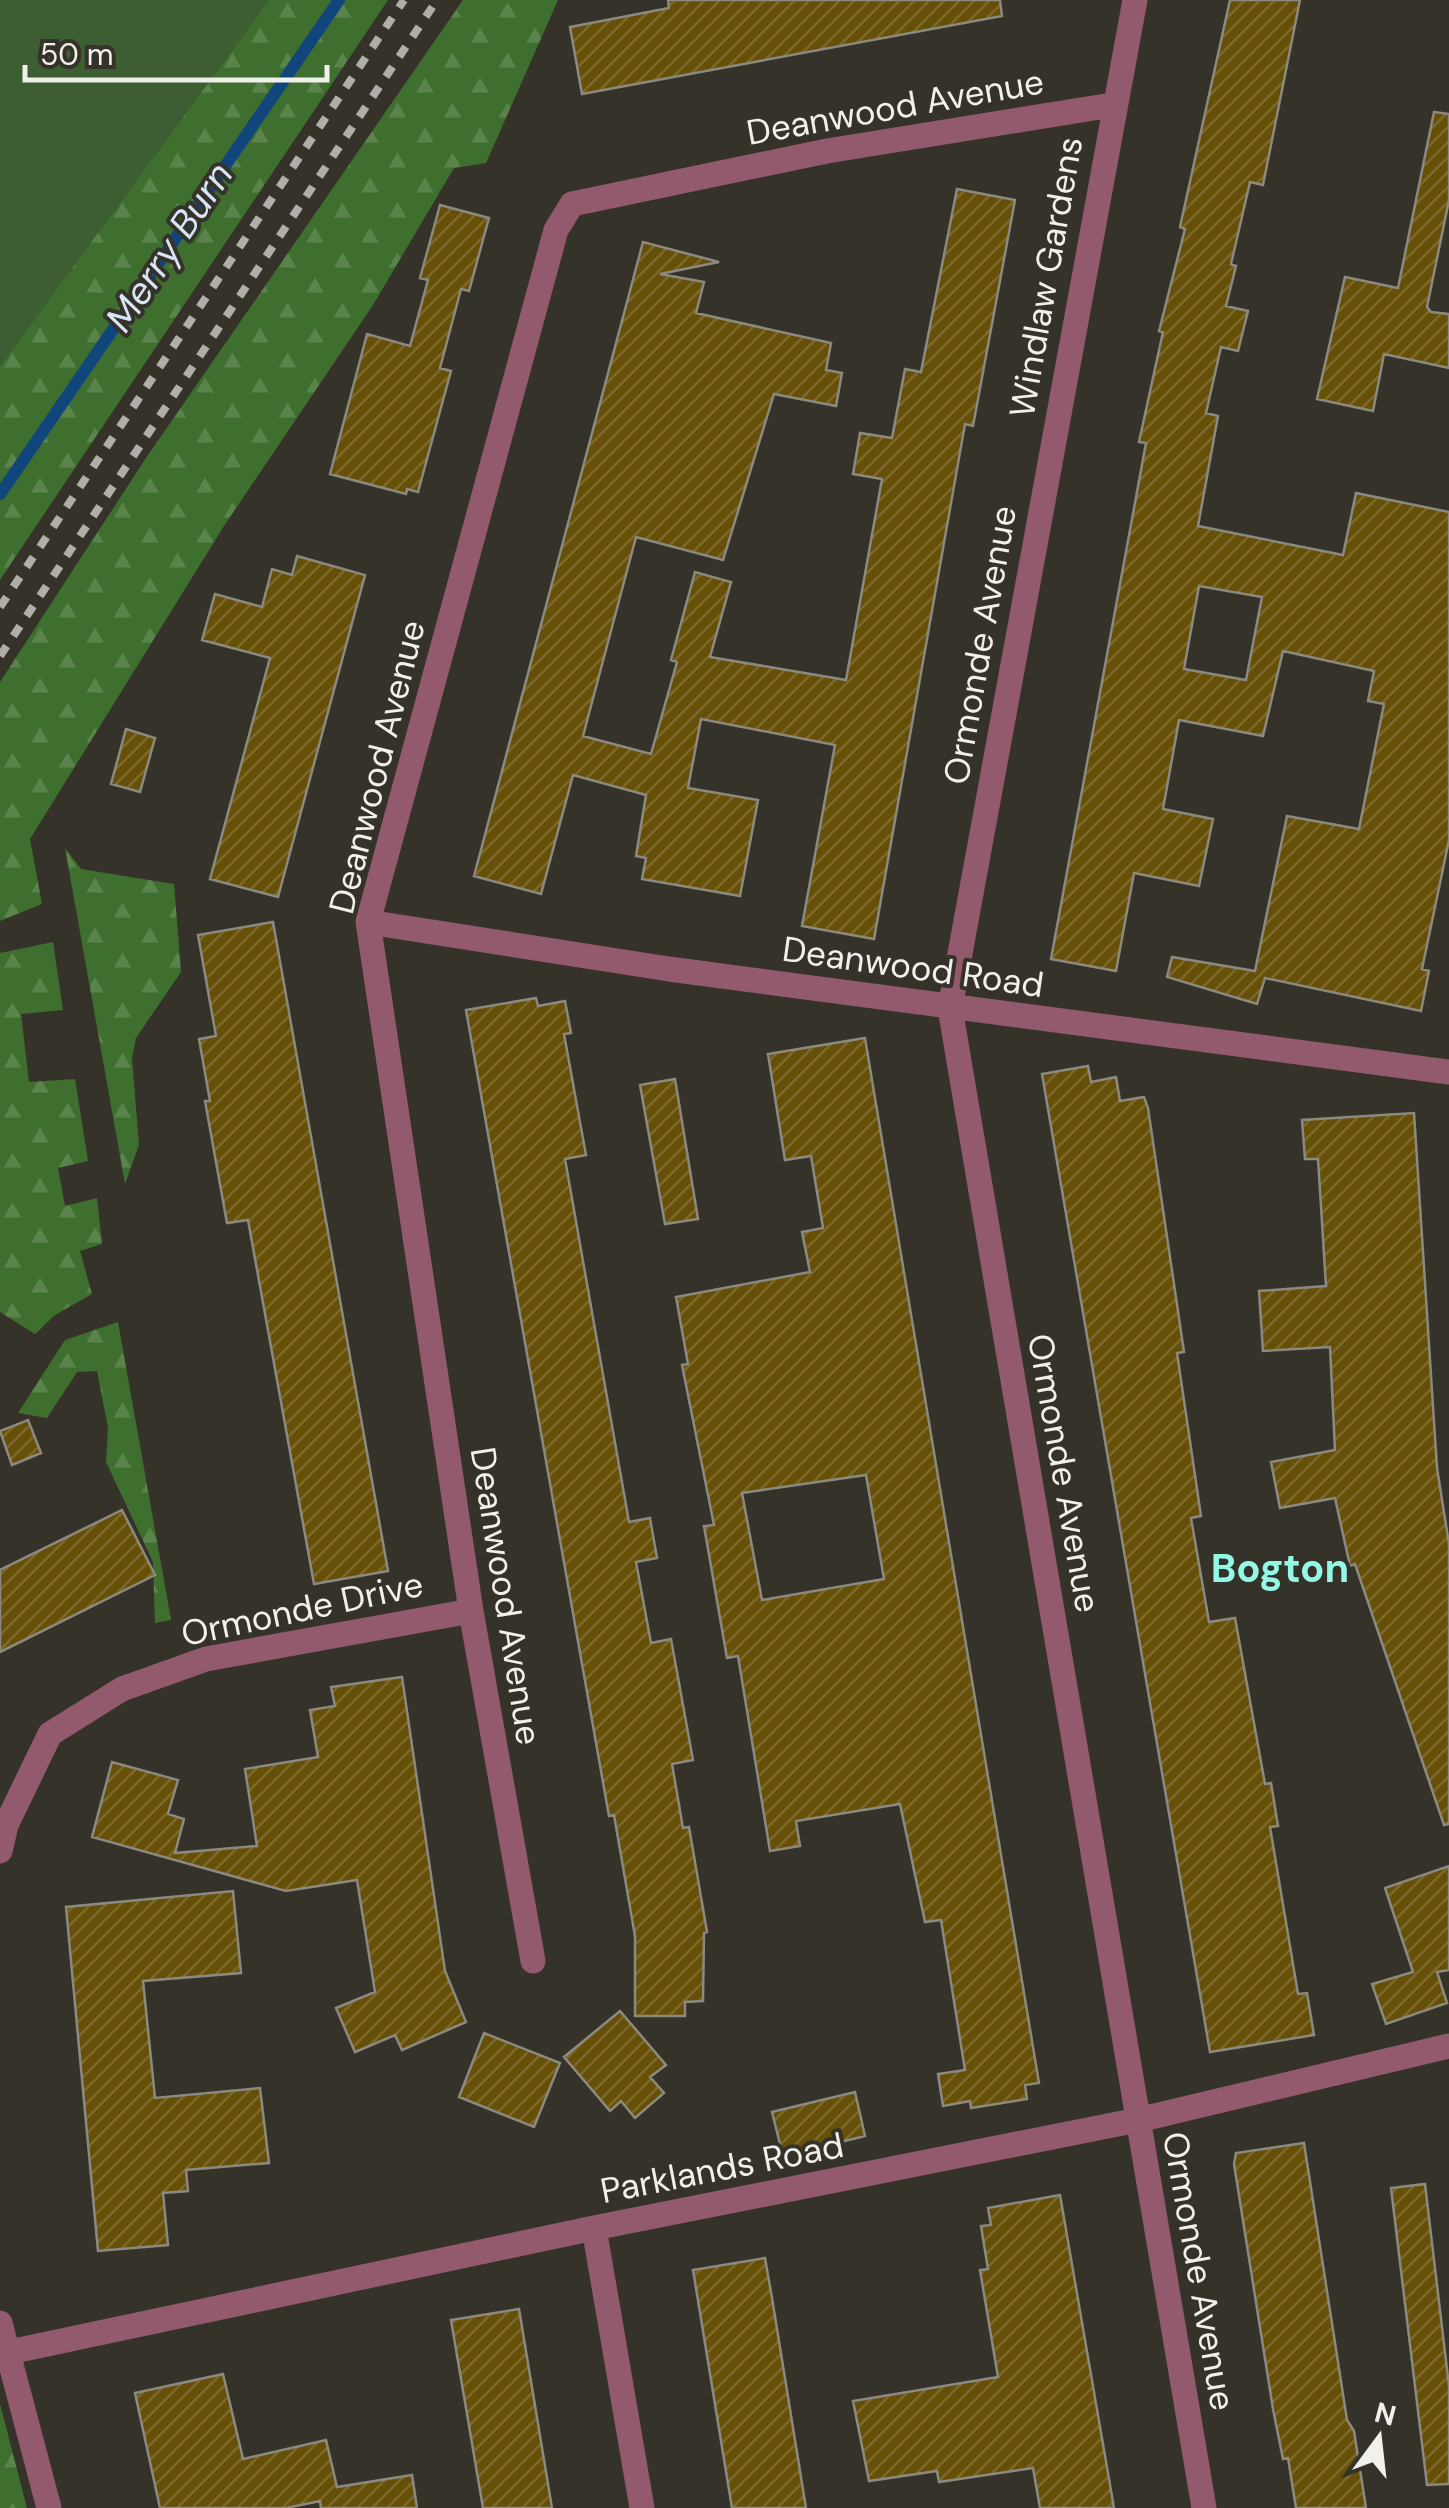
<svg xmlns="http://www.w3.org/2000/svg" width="1449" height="2508" font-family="'DM Sans',sans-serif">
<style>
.green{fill:#3c5e32}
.forest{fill:url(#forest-firs)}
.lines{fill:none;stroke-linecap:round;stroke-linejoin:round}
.stream{stroke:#11467d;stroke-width:12}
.building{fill:url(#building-hatch);stroke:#8c8980;stroke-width:2.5;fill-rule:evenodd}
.minor{stroke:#925a6c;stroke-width:25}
.rail{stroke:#b0aea8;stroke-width:8;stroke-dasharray:12 12;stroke-linecap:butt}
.labels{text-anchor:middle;stroke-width:8;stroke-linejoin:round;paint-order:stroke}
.street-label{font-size:35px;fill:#f2f0eb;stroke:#35322a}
.water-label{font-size:38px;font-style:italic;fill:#d7e5f6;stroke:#35322a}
.quarter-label{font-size:40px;font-weight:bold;fill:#93f9e6;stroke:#35322a}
</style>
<defs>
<pattern id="forest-firs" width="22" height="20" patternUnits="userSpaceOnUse" patternTransform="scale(2.5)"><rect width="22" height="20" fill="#3f6f2f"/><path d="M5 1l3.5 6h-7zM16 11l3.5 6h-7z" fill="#5b844d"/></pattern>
<pattern id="building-hatch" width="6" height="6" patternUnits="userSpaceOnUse" patternTransform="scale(2.5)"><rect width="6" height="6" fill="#664f07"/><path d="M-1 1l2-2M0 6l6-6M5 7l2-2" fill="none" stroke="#7c692b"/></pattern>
</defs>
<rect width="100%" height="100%" fill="#35322a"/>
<!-- green -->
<path class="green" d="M0 0H269L0 366Z"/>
<!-- forest -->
<path class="forest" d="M269 0H388L0 580V366Z
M463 0H558L486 163 454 168 373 305 224 526 30 839 42 904 0 921V682L146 458Z
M65 848 81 869 174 884 181 972 136 1038 132 1058 139 1145 125 1184Z
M53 942 63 1010 21 1014 29 1082 75 1079 88 1161 58 1168 65 1206 97 1198 102 1244 80 1251 92 1294 55 1315 35 1334 0 1312V953Z
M118 1322 171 1620 155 1623 153 1562 106 1462 108 1428 97 1371 77 1372 47 1418 18 1413 65 1340Z
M0 2404 27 2508H0Z"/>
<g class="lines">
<!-- stream -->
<path class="stream" d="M0 494 339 0"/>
</g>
<!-- building -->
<path class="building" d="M668 0H1000L1002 16 582 94 570 27 669 8Z
M1230 0H1300L1263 185 1250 182 1231 264 1236 266 1226 306 1248 311 1238 351 1221 347 1206 413 1218 416 1198 526 1343 555 1356 493 1449 512V840L1422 969 1429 971 1421 1011 1265 978 1257 1004 1167 977 1172 957 1255 971 1287 816 1359 829 1384 704 1368 701 1374 671 1283 651 1263 736 1179 720 1163 809 1213 819 1199 886 1134 873 1116 971 1051 959 1146 443 1139 442 1163 332 1159 331 1185 229 1180 227ZM1199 586 1262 597 1246 680 1184 669Z
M1434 112 1449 114V200L1427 307 1431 312 1449 314V368L1384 354 1373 411 1317 399 1345 277 1398 288Z
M957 189 1015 200 973 426 965 424 874 939 802 926 835 745 701 719 688 788 758 800 740 896 642 879 646 858 636 856 646 795 573 775 541 894 474 876 643 242 719 262 660 274 704 282 696 313 831 343 826 370 842 373 836 406 774 394 723 560 636 537 583 736 651 754 677 662 671 660 695 572 731 582 710 657 846 680 882 479 853 474 860 433 892 438 905 369 921 372Z
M440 205 489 218 469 291 461 289 440 368 451 371 418 492 407 489 406 494 330 474 367 334 410 346 428 280 420 278Z
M297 556 365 575 278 897 210 879 270 658 202 640 215 594 262 607 272 569 292 575Z
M126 729 155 738 140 792 111 784Z
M273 922 388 1571 314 1584 248 1220 227 1223 205 1101H210L199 1039 216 1036 198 935Z
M536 998 538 1006 565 1001 571 1033 564 1034 586 1155 565 1159 629 1522 650 1518 657 1558 636 1562 651 1643 671 1639 693 1760 672 1764 683 1828 689 1827 707 1932 704 1933 703 2001 685 2002V2016H635V1936L614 1815 609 1816 466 1010Z
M865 1038 1039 2083 1025 2085 1027 2099 971 2108 970 2101 943 2106 938 2074 965 2070 941 1920 925 1922 900 1804 796 1821 800 1846 770 1851 738 1656 727 1658 704 1526 714 1525 682 1365 688 1364 676 1297 810 1272 802 1232 823 1228 811 1156 785 1160 768 1054ZM866 1475 884 1579 762 1600 742 1493Z
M1088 1066 1091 1082 1116 1077 1120 1101 1144 1097 1148 1108 1184 1352 1177 1353 1201 1516 1191 1518 1209 1622 1235 1618 1265 1784 1271 1783 1278 1826 1270 1827 1298 1994 1307 1993 1314 2035 1210 2052 1042 1074Z
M675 1079 698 1219 665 1224 640 1085Z
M1414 1113 1437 1468 1449 1544V1824L1444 1825 1355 1564 1350 1566 1335 1498 1280 1508 1271 1462 1335 1450 1330 1347 1263 1351 1259 1291 1326 1286 1318 1159H1305L1302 1120Z
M28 1420 41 1453 12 1465 0 1431Z
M122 1510 155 1575 0 1652V1570Z
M402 1677 445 1971 466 2022 402 2050 395 2035 355 2052 336 2008 375 1992 357 1880 286 1891 92 1837 112 1762 178 1780 168 1814 184 1819 175 1853 257 1846 245 1769 318 1757 310 1710 335 1706 331 1687Z
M1449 1866V1970L1437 1972 1447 2003 1386 2024 1372 1984 1413 1972 1385 1888Z
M233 1891 241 1973 143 1981 155 2098 260 2088 269 2163 186 2170 188 2191 163 2193 168 2245 98 2251 66 1907Z
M620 2011 666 2065 650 2077 664 2093 635 2118 621 2101 610 2111 564 2057Z
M484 2033 560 2063 534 2127 459 2097Z
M855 2092 865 2136 783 2156 772 2112Z
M1304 2143 1347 2420 1354 2431 1366 2508H1296L1288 2458 1283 2459 1273 2409 1234 2164 1236 2153Z
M1425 2184 1449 2386V2484L1427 2485 1391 2188Z
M1060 2195 1114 2508H1040L1033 2468 939 2482 937 2471 869 2481 853 2401 998 2377 980 2270 988 2269 981 2226 991 2225 988 2208Z
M765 2258 772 2298 806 2508H732L693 2270Z
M519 2309 552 2508H483L451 2320Z
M223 2374 243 2459 326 2440 337 2487 412 2475 417 2508H321L320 2501 286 2508H160L135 2393Z"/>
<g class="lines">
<!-- minor -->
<path class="minor" d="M1135 0 950 1008 1204 2508
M368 922 669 969 1449 1072
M0 1851 6 1825 50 1734 122 1689 206 1659 471 1611
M533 1961 471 1611 368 922 556 230 572 204 827 151 1112 105
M594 2228 642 2508
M0 2323 49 2508
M0 2354 594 2228 1138 2120 1449 2046"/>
<!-- rail -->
<path class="rail" d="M0 607 404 0
M0 656 437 0"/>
</g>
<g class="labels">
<!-- street labels -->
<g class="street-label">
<text transform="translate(895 107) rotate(-10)" y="12">Deanwood Avenue</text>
<text transform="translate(1046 277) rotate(-80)" y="12">Windlaw Gardens</text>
<text transform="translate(980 645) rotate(-80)" y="12">Ormonde Avenue</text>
<text transform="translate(377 767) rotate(-76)" y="12">Deanwood Avenue</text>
<text transform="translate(913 967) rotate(8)" y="12">Deanwood Road</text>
<text transform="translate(1064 1473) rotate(80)" y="12">Ormonde Avenue</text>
<text transform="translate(506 1596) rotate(81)" y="12">Deanwood Avenue</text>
<text transform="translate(302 1609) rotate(-12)" y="12">Ormonde Drive</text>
<text transform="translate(722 2168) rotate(-11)" y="12">Parklands Road</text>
<text transform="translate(1199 2271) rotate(80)" y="12">Ormonde Avenue</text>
</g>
<!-- water labels -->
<g class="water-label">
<text transform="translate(169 247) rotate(-56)" y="13">Merry Burn</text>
</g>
<!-- quarter labels -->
<g class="quarter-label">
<text x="1280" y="1582">Bogton</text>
</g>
</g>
<!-- north arrow -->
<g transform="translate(1379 2438) rotate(15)" stroke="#35322a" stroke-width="8" paint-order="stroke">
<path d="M0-8L18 38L0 25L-18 38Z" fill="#f2f0eb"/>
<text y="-15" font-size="28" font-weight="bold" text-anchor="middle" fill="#f2f0eb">N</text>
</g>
<!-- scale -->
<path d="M25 65v15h302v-15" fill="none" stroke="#f2f0eb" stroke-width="5"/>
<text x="40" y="65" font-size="30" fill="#f2f0eb" stroke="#35322a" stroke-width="8" paint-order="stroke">50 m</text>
</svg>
